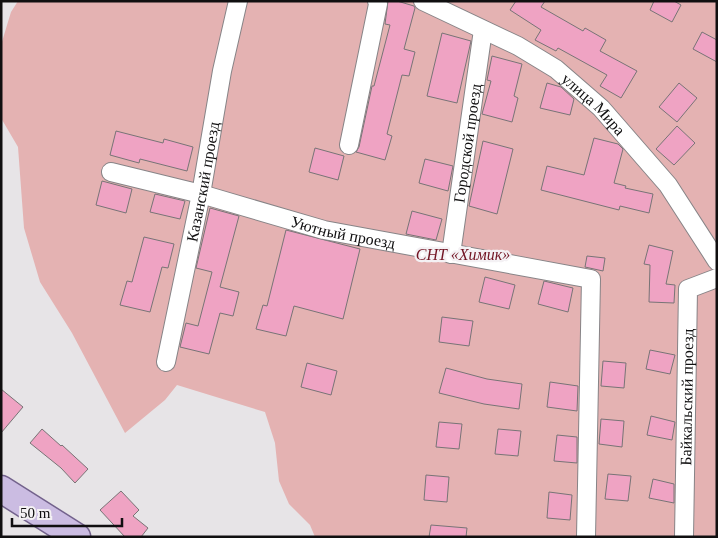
<svg xmlns="http://www.w3.org/2000/svg" width="718" height="538" font-family="Georgia,serif">
<style>
.green{fill:#e4b2b2}
.building{fill:#efa3c3;stroke:#787476}
.lines{fill:none;stroke-linecap:round;stroke-linejoin:round}
.minor-casing{stroke:#878487;stroke-width:20}
.primary-casing{stroke:#73628c;stroke-width:29}
.minor{stroke:#fff;stroke-width:18}
.primary{stroke:#cbbce2;stroke-width:26}
.labels{text-anchor:middle;stroke-width:4.5;stroke-linejoin:round;paint-order:stroke}
.street-label{font-size:16px;fill:#100f10;stroke:#f4f1f4}
.park-label{font-size:16px;font-style:italic;fill:#721423;stroke:#f4f1f4}
</style>
<rect width="100%" height="100%" fill="#e7e4e7"/>
<!-- green -->
<path class="green" d="M18 1H717V537H315L310 525 289 504 279 481 275 443 265 412 177 385 165 400 125 433 72 333 40 282 24 228 18 147 1 118V45L11 12Z"/>
<!-- building -->
<path class="building" d="M388 1H397L414 6 415 8 404 49 415 52 409 76 402 75 387 134 392 136 385 160 356 152 359 147 372 86H374L390 25 385 24Z
M516 1H545L541 7 583 31 585 28 606 40 600 51 637 71 621 98 600 86 607 75 558 48 556 51 535 40 541 30 510 10Z
M654 1H674L681 5 672 22 650 10Z
M702 32 717 40V62L693 49Z
M442 33 471 41 457 103 427 96Z
M492 56 522 64 514 96 518 98 512 122 482 114 491 81 487 80Z
M547 83 561 87 574 99 570 115 540 108Z
M679 83 697 98 677 122 659 107Z
M677 126 695 143 674 165 656 149Z
M116 131 163 143 164 139 193 147 187 171 140 159 139 163 110 155Z
M594 138 618 144 623 149 614 183 626 186 625 188 653 194 649 213 620 206 619 210 541 190 547 166 584 175Z
M483 141 513 149 497 214 469 206Z
M315 148 344 156 338 180 309 172Z
M425 159 453 166 448 191 419 183Z
M102 181 132 189 126 213 96 205Z
M155 194 185 201 180 219 150 212Z
M210 208 239 216 220 287 239 292 233 316 220 313 209 354 180 347 186 323 198 326 212 272 196 268Z
M412 211 442 219 436 240 406 234Z
M286 230 360 249 343 319 294 306 286 336 256 329 263 305 267 306Z
M144 237 174 244 168 268 162 267 150 312 120 305 127 281 132 282Z
M649 245 673 251 666 284 675 285 674 303 649 302 650 265 644 264Z
M587 256 605 258 603 271 585 267Z
M485 277 515 285 509 309 479 302Z
M544 281 573 288 568 312 538 304Z
M442 317 473 321 469 346 439 342Z
M650 350 675 355 670 374 646 369Z
M603 361 626 363 624 388 601 386Z
M307 363 337 371 331 395 301 387Z
M446 368 487 379 522 384 519 409 484 404 439 393Z
M550 382 578 386 577 411 547 407Z
M1 389 23 407 1 433Z
M651 416 675 422 672 440 647 435Z
M601 419 624 421 622 447 599 444Z
M439 422 462 424 459 449 436 447Z
M42 429 61 446 62 445 88 469 75 483 61 468 30 443Z
M498 429 521 431 518 456 495 454Z
M557 435 577 437V463L554 461Z
M608 474 631 476 628 501 605 499Z
M426 475 449 477 447 502 424 500Z
M653 479 674 484V503L649 498Z
M121 491 139 510 133 516 148 528 141 537H125L100 510Z
M549 492 572 495 570 520 547 518Z
M431 525 467 528 466 537H429Z"/>
<g class="lines">
<defs>
<g id="minor">
<path id="s1" d="M423 1 518 46 556 69 601 108 668 185 717 261"/>
<path d="M349 145 378 4 377 1"/>
<path id="s2" d="M111 172 201 194 324 230 591 279 586 537"/>
<path id="s3" d="M451 254 483 30"/>
<path id="s4" d="M166 362 201 194 222 71 238 1"/>
<path id="s5" d="M684 537 688 289 717 278"/>
</g>
<path id="primary" d="M1 489 77 537"/>
</defs>
<!-- minor casing -->
<use href="#minor" class="minor-casing"/>
<!-- primary casing -->
<use href="#primary" class="primary-casing"/>
<!-- minor -->
<use href="#minor" class="minor"/>
<!-- primary -->
<use href="#primary" class="primary"/>
</g>
<g class="labels">
<!-- street labels -->
<g class="street-label">
<text dy="6" stroke="none"><textPath href="#s1" startOffset="201">улица Мира</textPath></text>
<text dy="6" stroke="none"><textPath href="#s3" startOffset="112">Городской проезд</textPath></text>
<text dy="6" stroke="none"><textPath href="#s4" startOffset="184">Казанский проезд</textPath></text>
<text dy="6" stroke="none"><textPath href="#s2" startOffset="240">Уютный проезд</textPath></text>
<text dy="6" stroke="none"><textPath href="#s5" startOffset="140">Байкальский проезд</textPath></text>
</g>
<!-- park labels -->
<g class="park-label">
<text x="463" y="260">СНТ «Химик»</text>
</g>
</g>
<!-- border -->
<rect width="718" height="538" fill="none" stroke="#100f10" stroke-width="5"/>
<!-- scale -->
<path d="M12 518v8h110v-8" fill="none" stroke="#100f10" stroke-width="2.5"/>
<text x="20" y="518" font-size="15" fill="#100f10" stroke="#f4f1f4" stroke-width="4" paint-order="stroke">50 m</text>
</svg>
